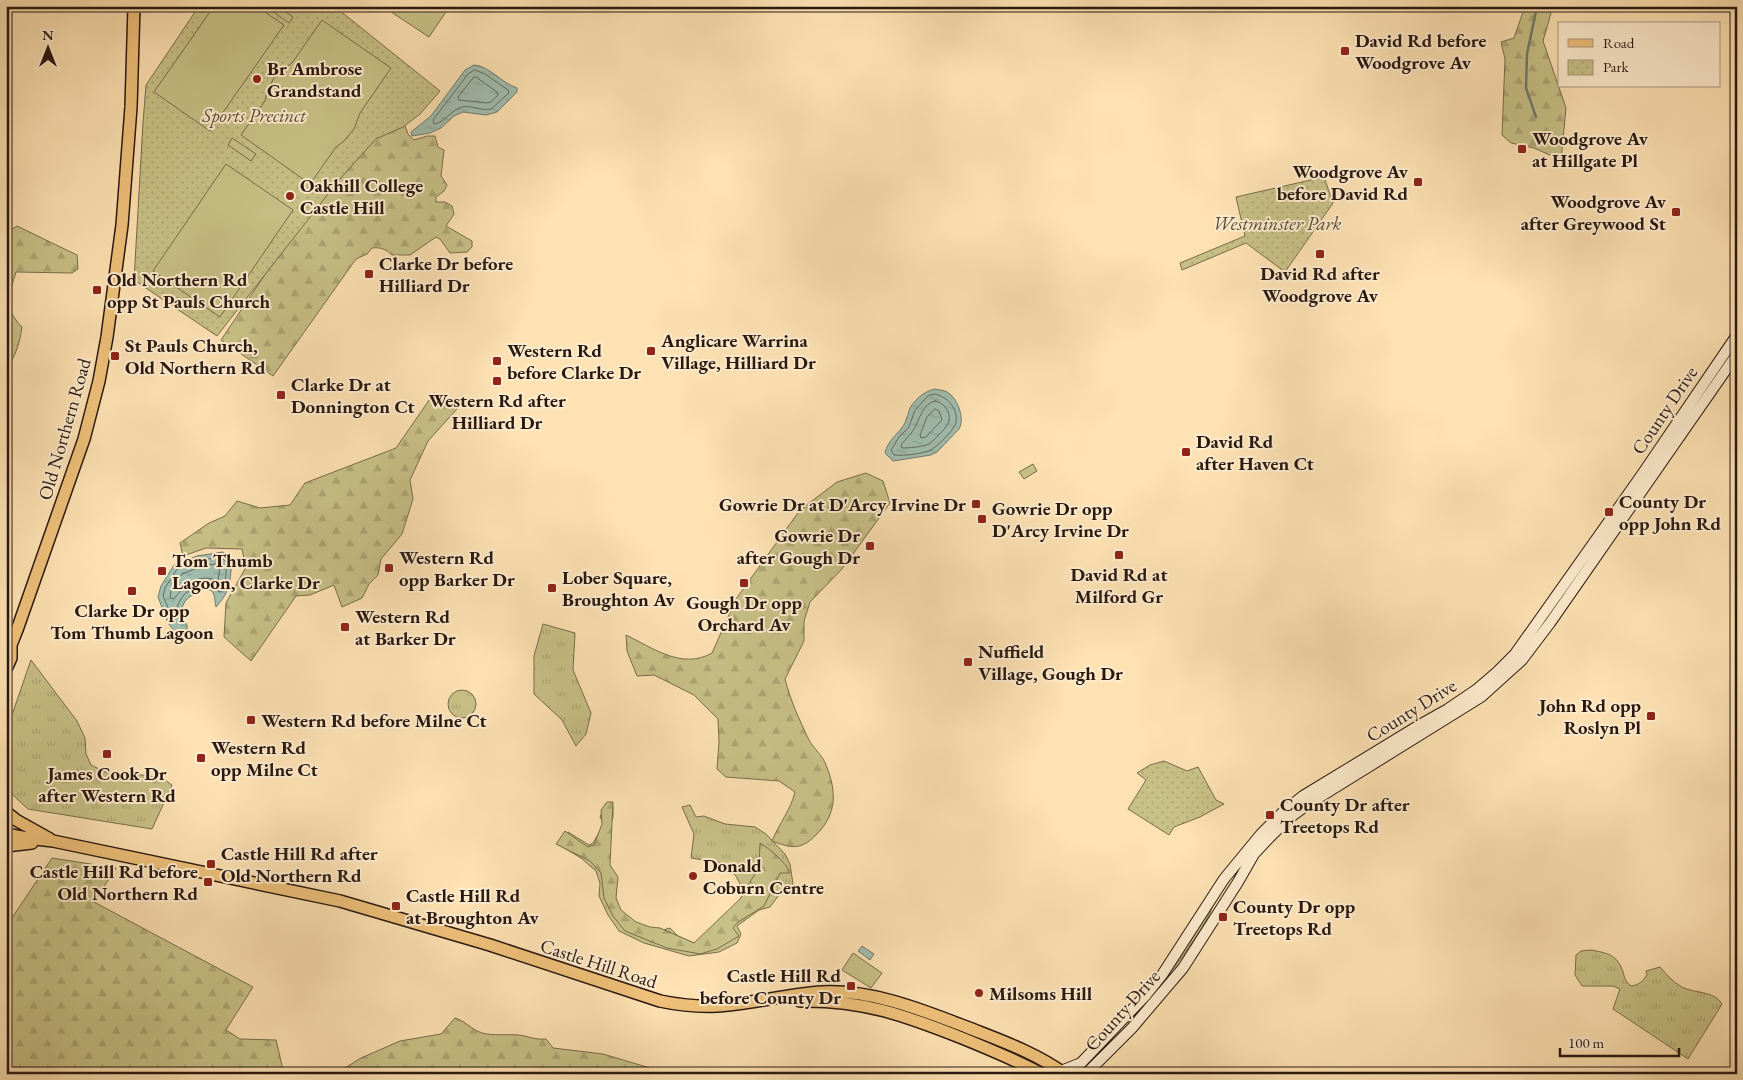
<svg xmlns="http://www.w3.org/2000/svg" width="1743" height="1080" font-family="'EB Garamond',serif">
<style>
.grass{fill:url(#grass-tufts);stroke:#786c4c}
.forest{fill:url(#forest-firs);stroke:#786c4c}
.park{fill:url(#park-dots);stroke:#786c4c}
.pitch{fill:#c8c187;stroke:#786c4c}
.water{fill:url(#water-ripples);stroke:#707b6f}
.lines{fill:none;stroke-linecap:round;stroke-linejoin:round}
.shore{stroke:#646a60;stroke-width:1}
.stream{stroke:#707b6f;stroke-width:2.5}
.secondary-casing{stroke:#291810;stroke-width:12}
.primary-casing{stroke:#291810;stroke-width:14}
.secondary{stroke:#feecce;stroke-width:10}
.primary{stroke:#efc17a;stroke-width:11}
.poi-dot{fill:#8f2418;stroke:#feecce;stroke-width:2}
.labels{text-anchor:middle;stroke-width:4;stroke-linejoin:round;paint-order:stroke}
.poi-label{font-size:19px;font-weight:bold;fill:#291810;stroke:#feecce;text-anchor:start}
.park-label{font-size:19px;font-style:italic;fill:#594b34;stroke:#feecce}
.street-label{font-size:19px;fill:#291810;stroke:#feecce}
</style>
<defs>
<pattern id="grass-tufts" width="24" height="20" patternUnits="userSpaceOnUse" patternTransform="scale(1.25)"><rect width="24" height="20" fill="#c8c187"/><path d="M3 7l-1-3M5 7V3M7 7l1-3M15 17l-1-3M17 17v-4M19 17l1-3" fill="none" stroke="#aca574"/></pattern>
<pattern id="forest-firs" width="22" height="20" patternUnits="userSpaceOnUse" patternTransform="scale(1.25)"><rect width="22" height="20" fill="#c8c187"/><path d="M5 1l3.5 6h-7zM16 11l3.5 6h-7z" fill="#aca574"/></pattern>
<pattern id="park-dots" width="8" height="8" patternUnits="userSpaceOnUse" patternTransform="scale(1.25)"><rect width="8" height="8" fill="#c8c187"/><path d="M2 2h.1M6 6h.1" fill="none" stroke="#aca574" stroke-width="1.8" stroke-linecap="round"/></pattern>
<pattern id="water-ripples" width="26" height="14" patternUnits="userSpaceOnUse" patternTransform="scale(1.25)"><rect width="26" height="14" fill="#a0bdaf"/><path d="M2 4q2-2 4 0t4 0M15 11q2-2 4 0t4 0" fill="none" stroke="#8aa296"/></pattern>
</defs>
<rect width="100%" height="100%" fill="#fee2b3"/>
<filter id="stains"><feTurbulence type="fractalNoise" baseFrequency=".004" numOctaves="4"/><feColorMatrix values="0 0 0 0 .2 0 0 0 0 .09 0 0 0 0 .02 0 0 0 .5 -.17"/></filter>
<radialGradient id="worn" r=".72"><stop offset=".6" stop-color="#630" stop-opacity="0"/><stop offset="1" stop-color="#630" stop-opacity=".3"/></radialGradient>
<!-- grass -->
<path class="grass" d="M543 624 575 633 573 670 591 713 586 734 576 746 562 720 534 694V656Z
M31 660 77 721 85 738 86 754 91 765 107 773H128L162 778 172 785 152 829 28 809 13 795 6 784V732Z
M448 704a14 14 0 1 1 28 0a14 14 0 1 1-28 0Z
M606 803 613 806V817L604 845 613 895 619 913 653 933 670 928 678 936 696 944 747 898 736 876 723 863 691 858 694 834 682 807 690 805 696 817 704 816 725 824 755 827 766 834 785 854 790 864 794 891 786 890 779 895 770 907 759 910 737 926 741 934 737 943 719 952 689 956 644 943 619 931 608 915 599 896 600 883 596 871 581 858 559 845 568 832 589 845 593 843 604 824 600 817Z
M1212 907C1210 920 1173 971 1162 982Z
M1591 950C1607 953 1617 954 1623 972 1625 979 1625 981 1631 986 1639 985 1642 982 1647 975L1646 971 1660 967C1666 974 1672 981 1680 986 1693 994 1714 990 1722 1004L1688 1059 1613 1009 1620 989 1613 986H1582L1575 975 1576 955 1581 951Z"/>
<!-- forest -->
<path class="forest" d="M1525 6H1553L1543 41 1566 108 1561 160 1534 148 1511 143 1502 135 1505 59 1501 42 1514 38Z
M403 120 408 134 414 140 427 136H435L438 147 444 150 441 176 447 185 444 191 436 197V202H445L452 206 454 214 446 226 472 241V247L467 252 450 253 440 239 436 237 410 255H392C386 249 380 247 372 248L367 254 356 259 273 376 221 340 363 129Z
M17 226 77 255 78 269 72 273 16 272C9 295 3 308 22 327 20 342 16 356 6 369V229H12Z
M434 393 449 399 457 409 428 441 410 480 413 499 402 534 381 559 378 575 369 584 362 598 342 607 334 585 310 595 296 596 251 661 224 637 226 603 246 567 242 549 206 548 183 556 180 543 209 523 225 516 237 501 260 508 290 505 305 483 396 448Z
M866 473 883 481 890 503 842 569 810 602 804 621V641L785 679C791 702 799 719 809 740 814 749 823 756 826 765 837 792 837 814 816 835 800 851 791 848 772 841 779 824 791 809 795 792L779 781 726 777 717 769 719 742 718 719 694 695 654 675 637 676 627 651 626 635C653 648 682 670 712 653L736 599 800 510 837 482Z
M607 802H613L610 865 618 877 616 898 621 910 636 922 650 927 660 928 694 943 740 899 759 867 760 843C770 849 786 862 790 873H780L764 906 738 922 733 928 739 936 717 949 700 954 667 948 625 931 613 916 604 898 601 873 590 861 556 844 565 831 588 847 594 845 602 824 601 810Z
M52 858 116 868 94 902 253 987 226 1030 240 1039 276 1040 284 1074H6V927Z
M455 1018C465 1021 471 1029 482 1033 493 1036 507 1034 518 1035 528 1036 535 1040 546 1039L553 1048 603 1054 650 1068 646 1074H335L361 1058 400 1041 441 1034Z"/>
<!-- park -->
<path class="park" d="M199 6H288L294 10 307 6H334L440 91 420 114 403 127 376 139 339 180 217 336 134 280 143 123 146 85Z
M1324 177 1333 203 1285 272 1246 243 1182 270 1180 263 1245 236 1236 197Z
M1164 761 1187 771 1198 767 1216 800 1224 804 1200 817 1174 827 1169 835 1128 809 1146 780 1137 773 1150 765Z"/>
<!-- pitch -->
<path class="pitch" d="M214 6H256L284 25 210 131 154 92Z
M265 6H277L293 17 289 23Z
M382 6H450L429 37Z
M322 20 391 68 360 113 354 129 344 141 336 147 310 184 241 135 265 101 267 91 274 78 284 68 292 63Z
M232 138 256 154 251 161 228 145Z
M226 164 293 210 220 317 153 271Z
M1033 464 1037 471 1024 479 1019 472Z
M853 953 882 973 871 988 842 970Z"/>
<!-- water -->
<path class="water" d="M474 65C490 66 501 83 517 88V92L497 112 486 115 463 112 454 116 441 128 430 133 412 136 411 132 431 116 465 70Z
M935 389C938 390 944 390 947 392 958 398 965 419 959 429L937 452 931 455 893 461 885 453C888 439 899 434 905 423 907 418 908 413 910 408 915 399 925 391 935 389Z
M223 552 232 559C230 580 231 591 216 607 215 604 215 598 214 595 210 582 191 595 186 600 182 605 182 610 181 616L187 625V630L184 632 174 631 168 623 158 597 161 586 174 565 197 556Z
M862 946 874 954 870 960 858 951Z"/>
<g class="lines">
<!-- shore -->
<path class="shore" d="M475 70 485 74 508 90 509 93 491 109C481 111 471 105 462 107 451 110 444 123 434 124L433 120 468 74Z
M476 77 497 92 498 95 491 102 486 103 459 100 458 97 473 78Z
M935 394C948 397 958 408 956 423 955 429 936 448 929 451 919 454 904 456 894 455L891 450 899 437 909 427 915 410 928 396Z
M935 401C943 402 951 411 949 421 948 426 934 441 929 444 922 447 909 448 902 448L901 445C905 439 911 435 914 429 920 419 922 404 935 401Z
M935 409 939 411 942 420 926 437 921 438 920 435 927 417Z
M220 557 227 562 225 584 222 591 219 592C205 578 184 588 178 605 176 608 176 613 175 617H172L163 596 165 588 177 569 198 561Z
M217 564 220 567 218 580C214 580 210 578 206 578 192 578 181 589 174 599L170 598 171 591 182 574 200 567Z"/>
<!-- stream -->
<path class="stream" d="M1536 117 1526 88 1527 54 1537 6"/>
<defs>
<path id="secondary" d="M1061 1071 1081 1063 1146 995 1162 975 1224 879 1261 834 1282 813 1303 796 1423 723 1448 709 1476 690 1497 672 1515 654 1641 476 1737 335
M1086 1074 1132 1028 1183 968 1238 882 1254 854 1269 838 1288 819 1307 805 1481 697 1522 660 1550 623 1737 354"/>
<path id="primary" d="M6 651 11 645 17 630 84 439 99 381 107 337 122 225 131 107 134 6
M6 669 11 658V645
M6 812 16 820 50 839
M6 834 27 838 53 841 340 901 490 945 660 1001C679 1005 698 1007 717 1006 752 1004 787 994 823 992 874 990 922 1010 969 1028 1002 1041 1036 1053 1065 1074
M6 846 32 843
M800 1001C863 1000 904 1015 962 1038 989 1049 1016 1060 1042 1074"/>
</defs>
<!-- secondary casing -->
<use href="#secondary" class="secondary-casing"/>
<!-- primary casing -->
<use href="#primary" class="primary-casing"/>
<!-- secondary -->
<use href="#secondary" class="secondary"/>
<!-- primary -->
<use href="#primary" class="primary"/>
</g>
<!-- markers -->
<g class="poi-dot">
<rect x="1340" y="46" width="10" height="10" rx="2.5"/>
<circle cx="257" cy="79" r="5"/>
<rect x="1517" y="144" width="10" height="10" rx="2.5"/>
<rect x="1413" y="177" width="10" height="10" rx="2.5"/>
<circle cx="290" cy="196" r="5"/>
<rect x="1671" y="207" width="10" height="10" rx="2.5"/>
<rect x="1315" y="249" width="10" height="10" rx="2.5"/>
<rect x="364" y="269" width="10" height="10" rx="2.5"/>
<rect x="92" y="285" width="10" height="10" rx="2.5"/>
<rect x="646" y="346" width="10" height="10" rx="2.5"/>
<rect x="110" y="351" width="10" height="10" rx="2.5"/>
<rect x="492" y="356" width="10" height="10" rx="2.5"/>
<rect x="492" y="376" width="10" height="10" rx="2.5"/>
<rect x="276" y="390" width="10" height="10" rx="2.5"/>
<rect x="1181" y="447" width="10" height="10" rx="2.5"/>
<rect x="971" y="499" width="10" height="10" rx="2.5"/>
<rect x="1604" y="507" width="10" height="10" rx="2.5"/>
<rect x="977" y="514" width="10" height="10" rx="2.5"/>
<rect x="865" y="541" width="10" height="10" rx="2.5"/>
<rect x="1114" y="550" width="10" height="10" rx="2.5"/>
<rect x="384" y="563" width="10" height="10" rx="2.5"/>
<rect x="157" y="566" width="10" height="10" rx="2.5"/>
<rect x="739" y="578" width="10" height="10" rx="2.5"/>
<rect x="547" y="583" width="10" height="10" rx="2.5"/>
<rect x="127" y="586" width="10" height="10" rx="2.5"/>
<rect x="340" y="622" width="10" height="10" rx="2.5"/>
<rect x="963" y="657" width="10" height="10" rx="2.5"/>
<rect x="1646" y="711" width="10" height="10" rx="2.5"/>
<rect x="246" y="715" width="10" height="10" rx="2.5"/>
<rect x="102" y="749" width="10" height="10" rx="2.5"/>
<rect x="196" y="753" width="10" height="10" rx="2.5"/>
<rect x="1265" y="810" width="10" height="10" rx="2.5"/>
<rect x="206" y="859" width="10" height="10" rx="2.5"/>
<circle cx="693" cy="876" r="5"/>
<rect x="203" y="877" width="10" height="10" rx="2.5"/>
<rect x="391" y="901" width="10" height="10" rx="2.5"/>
<rect x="1218" y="912" width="10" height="10" rx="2.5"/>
<rect x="846" y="981" width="10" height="10" rx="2.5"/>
<circle cx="979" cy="993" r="5"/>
</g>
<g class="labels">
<!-- poi labels -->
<g class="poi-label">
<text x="1355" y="47">David Rd before<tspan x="1355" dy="22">Woodgrove Av</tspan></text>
<text x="267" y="75">Br Ambrose<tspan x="267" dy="22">Grandstand</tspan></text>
<text x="1532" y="145">Woodgrove Av<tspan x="1532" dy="22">at Hillgate Pl</tspan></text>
<text x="1408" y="178" text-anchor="end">Woodgrove Av<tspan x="1408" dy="22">before David Rd</tspan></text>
<text x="300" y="192">Oakhill College<tspan x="300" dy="22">Castle Hill</tspan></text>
<text x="1666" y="208" text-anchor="end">Woodgrove Av<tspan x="1666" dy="22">after Greywood St</tspan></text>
<text x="379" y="270">Clarke Dr before<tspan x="379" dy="22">Hilliard Dr</tspan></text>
<text x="1320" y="280" text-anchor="middle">David Rd after<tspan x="1320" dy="22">Woodgrove Av</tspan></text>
<text x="107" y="286">Old Northern Rd<tspan x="107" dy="22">opp St Pauls Church</tspan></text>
<text x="661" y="347">Anglicare Warrina<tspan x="661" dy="22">Village, Hilliard Dr</tspan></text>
<text x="125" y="352">St Pauls Church,<tspan x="125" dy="22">Old Northern Rd</tspan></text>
<text x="507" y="357">Western Rd<tspan x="507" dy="22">before Clarke Dr</tspan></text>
<text x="291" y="391">Clarke Dr at<tspan x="291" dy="22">Donnington Ct</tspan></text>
<text x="497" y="407" text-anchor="middle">Western Rd after<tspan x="497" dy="22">Hilliard Dr</tspan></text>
<text x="1196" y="448">David Rd<tspan x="1196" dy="22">after Haven Ct</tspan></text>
<text x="1619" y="508">County Dr<tspan x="1619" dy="22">opp John Rd</tspan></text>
<text x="966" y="511" text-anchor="end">Gowrie Dr at D'Arcy Irvine Dr</text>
<text x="992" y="515">Gowrie Dr opp<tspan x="992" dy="22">D'Arcy Irvine Dr</tspan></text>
<text x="860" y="542" text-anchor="end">Gowrie Dr<tspan x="860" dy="22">after Gough Dr</tspan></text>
<text x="399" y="564">Western Rd<tspan x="399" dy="22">opp Barker Dr</tspan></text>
<text x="172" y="567">Tom Thumb<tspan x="172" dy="22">Lagoon, Clarke Dr</tspan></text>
<text x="1119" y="581" text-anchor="middle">David Rd at<tspan x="1119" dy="22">Milford Gr</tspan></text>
<text x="562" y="584">Lober Square,<tspan x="562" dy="22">Broughton Av</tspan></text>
<text x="744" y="609" text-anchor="middle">Gough Dr opp<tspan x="744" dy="22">Orchard Av</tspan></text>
<text x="132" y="617" text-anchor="middle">Clarke Dr opp<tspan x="132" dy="22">Tom Thumb Lagoon</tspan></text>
<text x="355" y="623">Western Rd<tspan x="355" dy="22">at Barker Dr</tspan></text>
<text x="978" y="658">Nuffield<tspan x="978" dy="22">Village, Gough Dr</tspan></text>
<text x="1641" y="712" text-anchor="end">John Rd opp<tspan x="1641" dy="22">Roslyn Pl</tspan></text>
<text x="261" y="727">Western Rd before Milne Ct</text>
<text x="211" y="754">Western Rd<tspan x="211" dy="22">opp Milne Ct</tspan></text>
<text x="107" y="780" text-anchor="middle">James Cook Dr<tspan x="107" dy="22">after Western Rd</tspan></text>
<text x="1280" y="811">County Dr after<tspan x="1280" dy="22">Treetops Rd</tspan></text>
<text x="221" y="860">Castle Hill Rd after<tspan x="221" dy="22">Old Northern Rd</tspan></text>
<text x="703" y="872">Donald<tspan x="703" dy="22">Coburn Centre</tspan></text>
<text x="198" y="878" text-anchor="end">Castle Hill Rd before<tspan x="198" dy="22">Old Northern Rd</tspan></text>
<text x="406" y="902">Castle Hill Rd<tspan x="406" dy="22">at Broughton Av</tspan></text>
<text x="1233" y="913">County Dr opp<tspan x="1233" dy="22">Treetops Rd</tspan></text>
<text x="841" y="982" text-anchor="end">Castle Hill Rd<tspan x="841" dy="22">before County Dr</tspan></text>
<text x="989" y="1000">Milsoms Hill</text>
</g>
<!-- park labels -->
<g class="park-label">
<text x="254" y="122">Sports Precinct</text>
<text x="1277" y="230">Westminster Park</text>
</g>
<!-- street labels -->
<g class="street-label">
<text transform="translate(1664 410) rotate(-56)" y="7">County Drive</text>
<text transform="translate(64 429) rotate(-74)" y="7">Old Northern Road</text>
<text transform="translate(1411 710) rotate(-32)" y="7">County Drive</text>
<text transform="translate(599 963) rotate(18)" y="7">Castle Hill Road</text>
<text transform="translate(1122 1010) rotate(-48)" y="7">County Drive</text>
</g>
</g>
<!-- margin -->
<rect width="1743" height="1080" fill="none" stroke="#fee2b3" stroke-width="25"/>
<rect x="8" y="8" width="1728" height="1065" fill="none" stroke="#291810" stroke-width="2.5"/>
<rect x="12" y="12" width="1718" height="1055" fill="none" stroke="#291810"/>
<!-- legend -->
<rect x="1558" y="22" width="162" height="65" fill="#feecce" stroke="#a99782"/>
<rect x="1568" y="39" width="25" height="8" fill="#efc17a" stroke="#a99782"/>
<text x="1603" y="48" font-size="15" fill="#291810">Road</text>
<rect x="1568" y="60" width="25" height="15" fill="url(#park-dots)" stroke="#a99782"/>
<text x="1603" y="72" font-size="15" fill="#291810">Park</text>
<!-- north arrow -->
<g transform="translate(48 48)" stroke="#feecce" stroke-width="4" paint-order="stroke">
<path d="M0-4L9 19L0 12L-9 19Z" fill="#291810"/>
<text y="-8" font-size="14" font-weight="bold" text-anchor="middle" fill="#291810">N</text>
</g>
<!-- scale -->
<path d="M1560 1048v8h119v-8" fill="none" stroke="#291810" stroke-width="2.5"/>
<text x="1568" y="1048" font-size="15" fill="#291810" stroke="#feecce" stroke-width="4" paint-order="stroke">100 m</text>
<rect width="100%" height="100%" filter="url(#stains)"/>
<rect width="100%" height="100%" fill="url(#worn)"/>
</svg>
